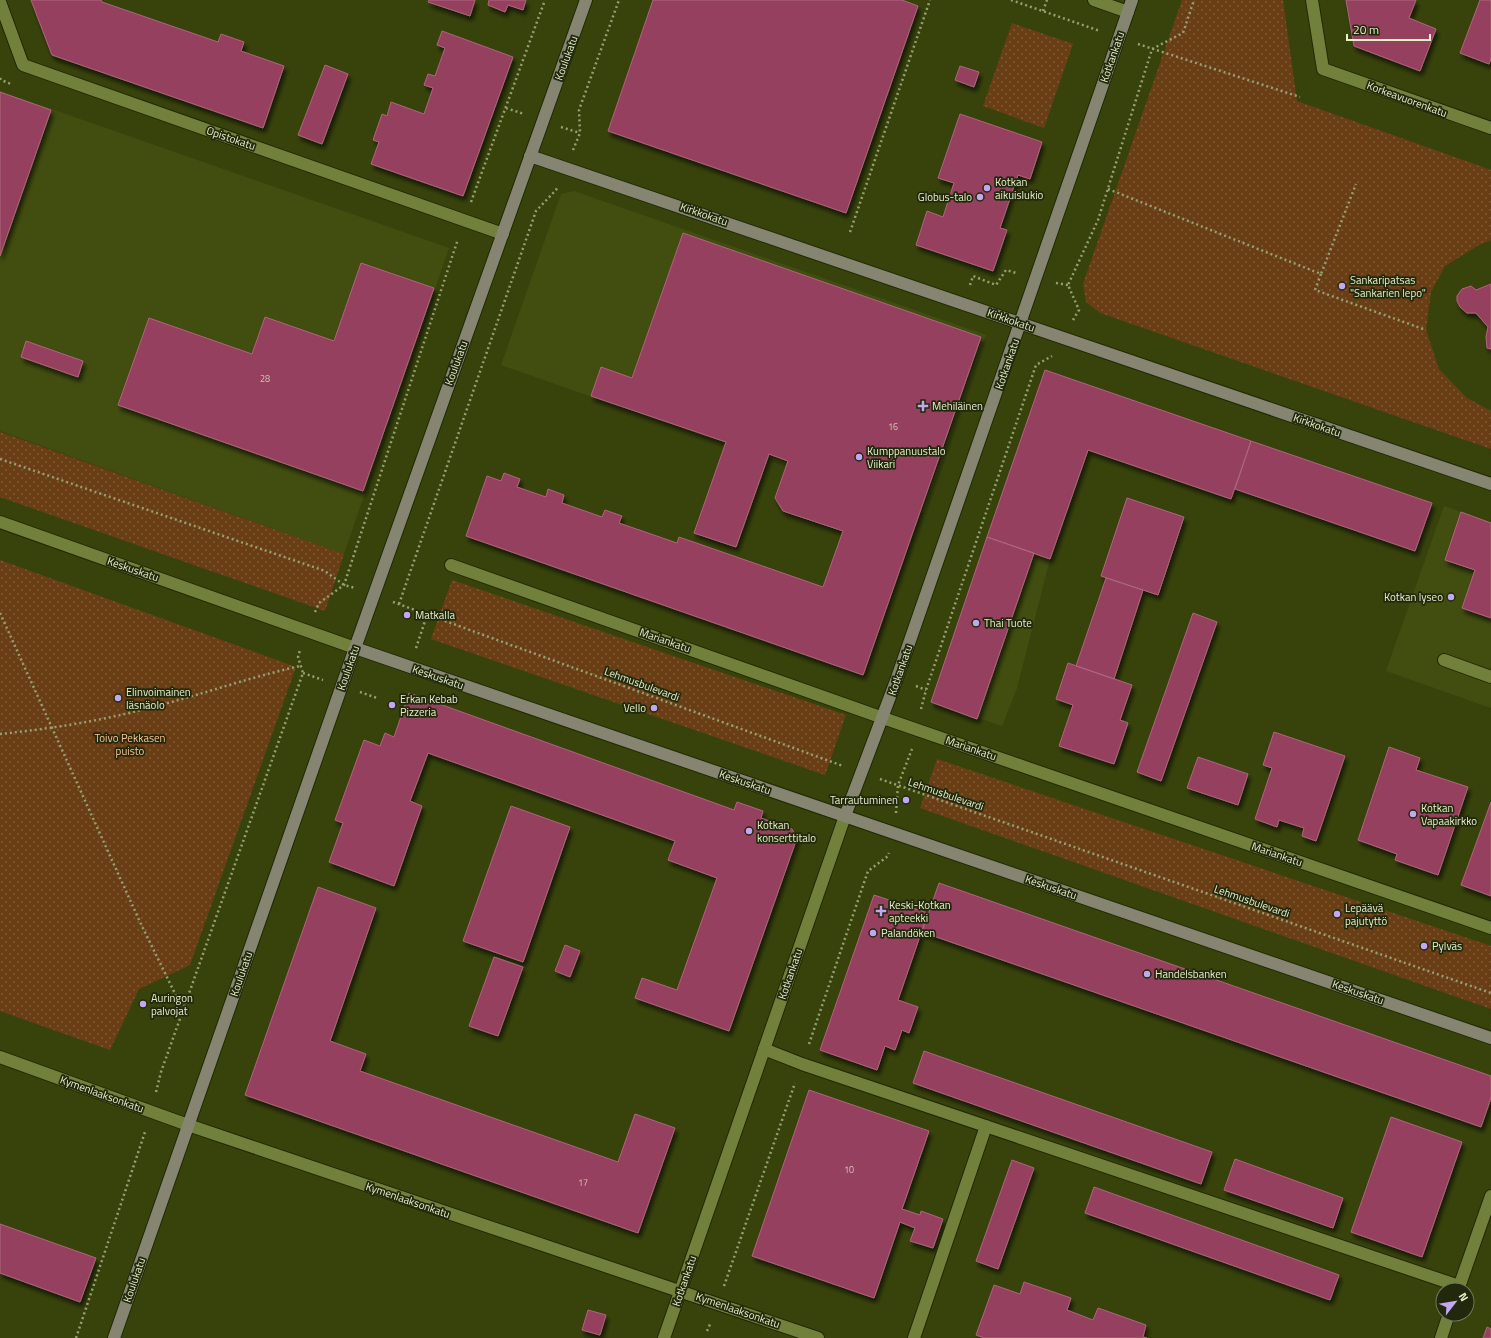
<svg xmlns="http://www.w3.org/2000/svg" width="1491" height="1338" font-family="'Titillium Web',sans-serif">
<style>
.built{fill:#424e10}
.park{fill:url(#park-dots)}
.building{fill:#96405e;stroke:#ad657c;filter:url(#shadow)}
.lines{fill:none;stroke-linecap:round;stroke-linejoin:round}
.lane-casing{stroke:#212803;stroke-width:14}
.street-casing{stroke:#212803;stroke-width:14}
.secondary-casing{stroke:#212803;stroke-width:14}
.path{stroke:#96a074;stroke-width:2.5;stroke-dasharray:2 3;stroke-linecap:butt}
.lane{stroke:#71813c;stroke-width:12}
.street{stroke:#71813c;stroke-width:12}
.secondary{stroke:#858572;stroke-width:12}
.poi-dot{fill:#c2a8f2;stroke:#21280b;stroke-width:1.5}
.labels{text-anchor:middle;stroke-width:3.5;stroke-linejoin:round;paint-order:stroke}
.number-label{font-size:9px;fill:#d2c4b1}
.street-label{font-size:11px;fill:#e6f0cd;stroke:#21280b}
.poi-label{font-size:11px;fill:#e6f0cd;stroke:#21280b;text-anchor:start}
.park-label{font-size:11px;fill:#ffc597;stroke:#21280b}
</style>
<defs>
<pattern id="park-dots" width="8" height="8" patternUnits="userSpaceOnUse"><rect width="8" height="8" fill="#6a3e15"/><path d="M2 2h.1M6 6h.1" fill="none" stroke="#7f5a36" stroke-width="1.8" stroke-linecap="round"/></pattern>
<filter id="shadow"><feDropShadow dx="2.5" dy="4.5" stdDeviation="2" flood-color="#0009"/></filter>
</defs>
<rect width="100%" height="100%" fill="#38430c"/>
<!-- built -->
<path class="built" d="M0 91 449 248 344 554 0 431Z
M574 191 986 335 924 513 501 365 561 194Z
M1444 506 1491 523V708L1386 671Z
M987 537 1050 559 1017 688 1002 726 931 702Z"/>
<!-- park -->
<path class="park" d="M1182 0H1283L1297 101 1491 170V240L1479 245 1445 266 1431 292 1426 330 1439 369 1467 398 1491 411V449L1100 313 1086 302 1083 284Z
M1012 23 1073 44 1044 128 983 106Z
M0 432 344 554 325 611 0 497Z
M0 560 296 667 190 965 139 989 110 1050 0 1011Z
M452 580 846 715 825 775 431 639Z
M937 759 1491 946V1009L920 808Z"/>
<!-- building -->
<path class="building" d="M31 0H101L102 2 218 42 221 34 244 42 241 51 284 66 263 128 52 55Z
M429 0H475L470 16 428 2Z
M489 0H526L523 10 508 5 505 12 488 5Z
M653 0H902L918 6 846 213 608 131Z
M1346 0H1416L1409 18 1436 29 1420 71 1354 46Z
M1480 0H1491V59L1489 64 1460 53Z
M442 31 513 57 463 196 371 164 379 142 373 140 382 114 387 116 391 102 424 114 433 88 424 85 428 74 435 76 445 48 437 45Z
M325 65 348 74 322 144 298 135Z
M960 66 979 72 974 87 955 80Z
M0 92 51 110 0 256Z
M960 114 1042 142 1030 179 1018 175 1000 228 1007 230 993 271 916 245 927 211 943 217 954 183 938 178Z
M683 233 981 337 863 675 466 536 487 476 501 481 504 473 520 479 517 487 546 497 548 489 564 495 562 503 602 517 605 510 622 516 619 523 677 543 679 537 823 587 843 531 783 511 775 498 788 461 769 454 736 547 694 533 726 442 591 396 601 367 632 378Z
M361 263 434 288 363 491 118 405 149 318 252 354 265 317 334 341Z
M1491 284V349L1487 348 1486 337 1488 327 1476 313H1467L1460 307 1457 301V296L1462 289 1471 286 1476 290Z
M26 341 83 361 78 377 21 357Z
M1045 370 1251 441 1231 499 1088 450 1050 559 987 537Z
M1251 441 1432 503 1415 551 1235 489Z
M1127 498 1184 517 1158 595 1101 576Z
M1461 512 1491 523V618L1462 608 1475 570 1445 560Z
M987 537 1034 553 977 719 931 702Z
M1106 578 1143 590 1114 679 1076 666Z
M1193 613 1217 622 1161 781 1137 772Z
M1068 663 1132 685 1120 720 1128 723 1114 764 1059 746 1073 705 1056 699Z
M409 693 734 810 737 802 763 811 761 818 792 829 797 838 729 1031 635 998 642 978 677 990 717 878 668 860 675 841 428 753 410 801 422 806 394 886 329 862 343 823 335 820 364 740 380 746 385 733 394 737Z
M1274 732 1345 756 1316 841 1302 836 1304 828 1279 820 1277 827 1255 819 1272 768 1263 765Z
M1389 747 1420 758 1416 770 1468 787 1438 875 1395 860 1397 854 1358 840Z
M1198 757 1248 774 1238 805 1187 788Z
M1491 802V896L1461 885Z
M511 806 570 827 523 962 463 941Z
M939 883 1491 1076V1098L1481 1127 922 932Z
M318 887 376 908 330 1041 366 1054 360 1071 618 1162 635 1114 675 1128 638 1233 245 1095Z
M874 895 928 913 898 1000 918 1007 909 1033 902 1030 895 1050 885 1046 877 1070 820 1050Z
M565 945 580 951 570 977 555 971Z
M494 957 523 967 498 1036 469 1026Z
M924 1051 1212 1152 1201 1184 913 1083Z
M809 1090 929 1131 902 1209 920 1215 921 1211 943 1219 933 1248 910 1241 915 1228 900 1222 874 1298 752 1256Z
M1391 1117 1462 1142 1422 1257 1351 1232Z
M1235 1159 1343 1198 1333 1228 1224 1190Z
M1012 1160 1034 1168 998 1269 976 1261Z
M1094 1187 1339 1275 1330 1300 1085 1213Z
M0 1224 96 1258 80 1302 0 1273Z
M1024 1282 1071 1298 1067 1310 1093 1320 1098 1308 1146 1325 1143 1337 1147 1338H984L976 1335 994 1285 1020 1294Z
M588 1310 606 1315 600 1335 582 1330Z
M1487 1327 1491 1329V1338H1483Z"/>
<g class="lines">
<defs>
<path id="lane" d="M1444 660 1491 677
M764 1049 802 1064 1459 1286
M914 1338 986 1126"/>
<path id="street" d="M1094 0 1128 12
M1312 0 1323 69 1491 128
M0 2 23 65 503 234
M0 522 355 648
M451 565 883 718 1491 928
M0 1057 188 1125 818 1338
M1458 1290 1491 1196
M664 1338 845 816
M1441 1338 1449 1314"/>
<path id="secondary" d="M530 156 1491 484
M355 648 1491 1038
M845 816 897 678 1132 0
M114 1338 355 648 586 0"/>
</defs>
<!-- lane casing -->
<use href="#lane" class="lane-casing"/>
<!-- street casing -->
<use href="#street" class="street-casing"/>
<!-- secondary casing -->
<use href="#secondary" class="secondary-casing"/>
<!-- path -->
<path class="path" d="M1011 0 1100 31
M1043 11 1047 0
M1138 44 1300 97
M0 78 1 80 11 84
M506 108 524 114
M561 127 580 133
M573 150 580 133 579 110 619 0
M1108 189 1321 274 1356 184
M471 202 545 0
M850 232 930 0
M1321 274 1315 290 1426 330
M1056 283 1068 285
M970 285 973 276 996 285 1006 270 1016 273
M1073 320 1079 310 1068 285 1098 220 1152 49 1183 33 1194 0
M0 459 325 571 344 585 355 588
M393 602 843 766
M399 604 536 211 556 190 558 186
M315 612 319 603 344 585 458 239
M0 613 140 922 183 1010
M416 648 427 615
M303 673 323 680
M916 686 926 690
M360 692 377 698
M921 709 926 690 1036 365 1052 356
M0 734C47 729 95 722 141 710 195 697 246 678 300 666
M880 779 1491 993
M896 813 898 785 912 749
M809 1044 868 871 888 856 889 853
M156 1092 161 1072 303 673 298 657 300 650
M724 1286 795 1083
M707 1331 711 1322
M76 1338 145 1132"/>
<!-- lane -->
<use href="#lane" class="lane"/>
<!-- street -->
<use href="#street" class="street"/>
<!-- secondary -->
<use href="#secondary" class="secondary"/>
</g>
<!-- markers -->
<g class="poi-dot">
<circle cx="987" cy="188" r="4"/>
<circle cx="980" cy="197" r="4"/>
<circle cx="1342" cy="286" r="4"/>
<path d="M921 400h4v4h4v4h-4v4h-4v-4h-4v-4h4z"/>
<circle cx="859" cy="457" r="4"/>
<circle cx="1451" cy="597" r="4"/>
<circle cx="407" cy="615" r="4"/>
<circle cx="976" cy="623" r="4"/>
<circle cx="118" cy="698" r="4"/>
<circle cx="392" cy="705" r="4"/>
<circle cx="654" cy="708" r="4"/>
<circle cx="906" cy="800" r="4"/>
<circle cx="1413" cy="814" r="4"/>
<circle cx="749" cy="831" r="4"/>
<path d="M879 905h4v4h4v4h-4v4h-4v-4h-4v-4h4z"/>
<circle cx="1337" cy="914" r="4"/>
<circle cx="873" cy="933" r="4"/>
<circle cx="1424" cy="946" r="4"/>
<circle cx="1147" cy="974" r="4"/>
<circle cx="143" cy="1004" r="4"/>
</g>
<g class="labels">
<!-- number labels -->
<g class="number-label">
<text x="265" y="382">28</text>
<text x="893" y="430">16</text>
<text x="849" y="1173">10</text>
<text x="583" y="1186">17</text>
</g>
<!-- street labels -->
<g class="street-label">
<text transform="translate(1112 57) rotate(-71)" y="4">Kotkankatu</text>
<text transform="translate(566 58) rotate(-70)" y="4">Koulukatu</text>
<text transform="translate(1407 99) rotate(20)" y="4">Korkeavuorenkatu</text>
<text transform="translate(231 138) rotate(19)" y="4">Opistokatu</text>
<text transform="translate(704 214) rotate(19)" y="4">Kirkkokatu</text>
<text transform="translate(1011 320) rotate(19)" y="4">Kirkkokatu</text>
<text transform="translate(456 363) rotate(-70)" y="4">Koulukatu</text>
<text transform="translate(1007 364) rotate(-71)" y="4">Kotkankatu</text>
<text transform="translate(1317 425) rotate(19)" y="4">Kirkkokatu</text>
<text transform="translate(133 569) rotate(19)" y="4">Keskuskatu</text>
<text transform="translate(665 640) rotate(19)" y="4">Mariankatu</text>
<text transform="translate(348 668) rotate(-71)" y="4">Koulukatu</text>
<text transform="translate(900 670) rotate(-71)" y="4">Kotkankatu</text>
<text transform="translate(438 677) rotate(19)" y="4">Keskuskatu</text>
<text transform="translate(642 684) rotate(20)" y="4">Lehmusbulevardi</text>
<text transform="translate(971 748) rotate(19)" y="4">Mariankatu</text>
<text transform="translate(745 782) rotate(19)" y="4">Keskuskatu</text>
<text transform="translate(946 794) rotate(19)" y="4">Lehmusbulevardi</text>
<text transform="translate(1277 854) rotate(19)" y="4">Mariankatu</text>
<text transform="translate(1051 887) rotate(19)" y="4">Keskuskatu</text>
<text transform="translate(1252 901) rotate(19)" y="4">Lehmusbulevardi</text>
<text transform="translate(241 974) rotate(-71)" y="4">Koulukatu</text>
<text transform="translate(790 974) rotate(-71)" y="4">Kotkankatu</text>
<text transform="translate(1358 992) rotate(19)" y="4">Keskuskatu</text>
<text transform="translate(102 1094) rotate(20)" y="4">Kymenlaaksonkatu</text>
<text transform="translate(408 1200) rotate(19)" y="4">Kymenlaaksonkatu</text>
<text transform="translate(134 1280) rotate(-71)" y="4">Koulukatu</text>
<text transform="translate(684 1281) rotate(-71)" y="4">Kotkankatu</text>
<text transform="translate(738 1310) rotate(19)" y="4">Kymenlaaksonkatu</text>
</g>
<!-- poi labels -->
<g class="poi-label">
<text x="995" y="186">Kotkan<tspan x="995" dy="13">aikuislukio</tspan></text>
<text x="972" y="201" text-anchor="end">Globus-talo</text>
<text x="1350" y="284">Sankaripatsas<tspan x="1350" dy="13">"Sankarien lepo"</tspan></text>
<text x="932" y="410">Mehiläinen</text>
<text x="867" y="455">Kumppanuustalo<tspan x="867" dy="13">Viikari</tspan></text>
<text x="1443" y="601" text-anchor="end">Kotkan lyseo</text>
<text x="415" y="619">Matkalla</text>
<text x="984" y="627">Thai Tuote</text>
<text x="126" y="696">Elinvoimainen<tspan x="126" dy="13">läsnäolo</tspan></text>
<text x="400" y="703">Erkan Kebab<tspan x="400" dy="13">Pizzeria</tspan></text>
<text x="646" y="712" text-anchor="end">Vello</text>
<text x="898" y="804" text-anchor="end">Tarrautuminen</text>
<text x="1421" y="812">Kotkan<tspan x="1421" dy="13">Vapaakirkko</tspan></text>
<text x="757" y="829">Kotkan<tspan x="757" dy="13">konserttitalo</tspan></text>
<text x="889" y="909">Keski-Kotkan<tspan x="889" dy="13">apteekki</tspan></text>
<text x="1345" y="912">Lepäävä<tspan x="1345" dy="13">pajutyttö</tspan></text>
<text x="881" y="937">Palandöken</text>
<text x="1432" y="950">Pylväs</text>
<text x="1155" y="978">Handelsbanken</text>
<text x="151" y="1002">Auringon<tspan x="151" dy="13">palvojat</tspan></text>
</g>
<!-- park labels -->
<g class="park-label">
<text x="130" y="742">Toivo Pekkasen<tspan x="130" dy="13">puisto</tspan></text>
</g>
</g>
<!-- north arrow -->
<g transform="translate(1455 1302) rotate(59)"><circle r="19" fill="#21280b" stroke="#707859"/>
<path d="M0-3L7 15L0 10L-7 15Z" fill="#c2a8f2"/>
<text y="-6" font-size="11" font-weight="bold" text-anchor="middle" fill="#e6f0cd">N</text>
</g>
<!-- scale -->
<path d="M1347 34v6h83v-6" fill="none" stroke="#e6f0cd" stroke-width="2"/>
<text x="1353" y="34" font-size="12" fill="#e6f0cd" stroke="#21280b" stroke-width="3" paint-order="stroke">20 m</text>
</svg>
